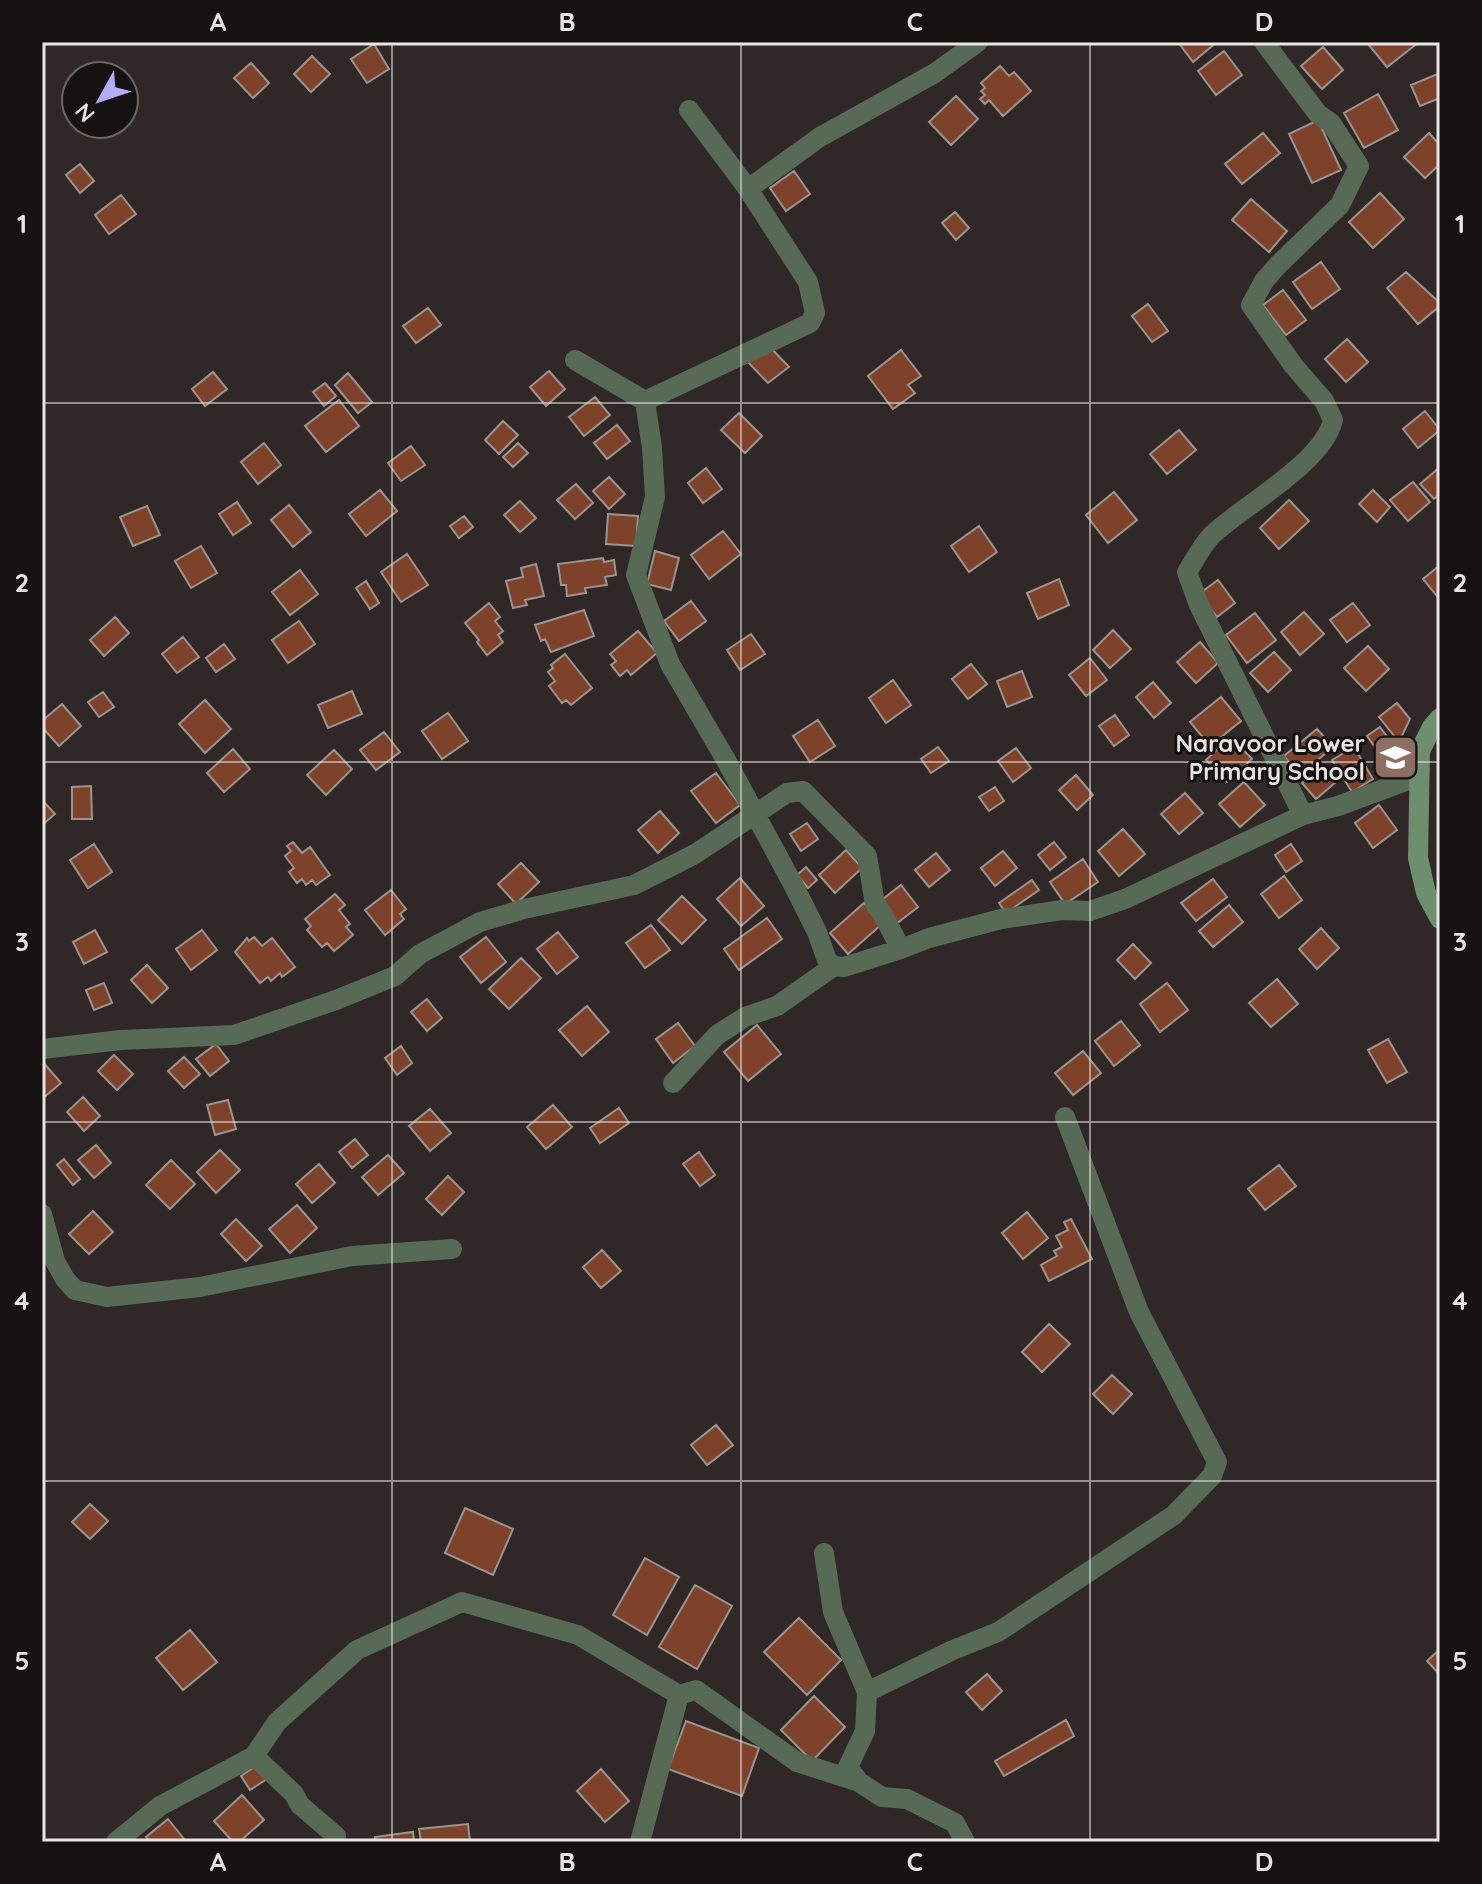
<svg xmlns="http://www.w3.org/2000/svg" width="1482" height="1884" font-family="Quicksand,sans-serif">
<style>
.building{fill:#7e422b;stroke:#9b9390;stroke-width:2}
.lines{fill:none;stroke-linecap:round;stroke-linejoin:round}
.street{stroke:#566a56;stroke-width:20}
.secondary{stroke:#6d8f6e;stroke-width:20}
.grid{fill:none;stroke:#e9e5e4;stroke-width:2;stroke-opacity:0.55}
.labels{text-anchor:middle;stroke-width:6;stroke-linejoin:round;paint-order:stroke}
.poi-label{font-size:24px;font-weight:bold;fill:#e9e5e4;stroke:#151211;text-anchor:end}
.neatline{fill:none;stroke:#e9e5e4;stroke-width:3}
.grid-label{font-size:26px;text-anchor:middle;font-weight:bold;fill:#e9e5e4}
</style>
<rect width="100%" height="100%" fill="#2f2826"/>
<!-- building -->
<path class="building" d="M1178 42H1217L1193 62Z
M1371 42H1417L1418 43 1387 67 1368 44Z
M374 44 389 69 367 83 351 59Z
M1323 47 1343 70 1322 89 1301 66Z
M1224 51 1242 75 1216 95 1198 71Z
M312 56 330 74 311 92 294 74Z
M93 63 106 76H81Z
M251 63 269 83 253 98 234 78Z
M1000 66 1009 76 1014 72 1031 91 1003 116 989 100 985 104 980 99 985 95 981 91 985 88 981 83Z
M1440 73V98L1420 106 1411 85Z
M1378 94 1398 130 1364 148 1344 113Z
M956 96 978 119 951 145 929 122Z
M1318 120 1341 170 1312 183 1289 134Z
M1263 133 1280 153 1242 184 1225 164Z
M1429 133 1440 145V164L1425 178 1404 157Z
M80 164 94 181 80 193 66 175Z
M794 171 810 194 786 211 770 188Z
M1380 193 1404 219 1373 248 1349 222Z
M121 195 136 214 109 234 95 215Z
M1251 199 1287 231 1269 252 1232 220Z
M955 212 969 228 956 240 942 223Z
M1321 262 1340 289 1312 309 1293 282Z
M1406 272 1440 303V306L1418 324 1387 288Z
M1283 290 1306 320 1286 335 1263 305Z
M1148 304 1168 331 1152 342 1132 316Z
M428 308 441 325 416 343 403 326Z
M1347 339 1368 362 1346 382 1325 359Z
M769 346 789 367 768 383 745 359Z
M901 350 921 376 908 385 915 393 893 409 868 376Z
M549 371 565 389 546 406 530 387Z
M213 372 227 389 205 406 192 389Z
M348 373 372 402 358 413 335 385Z
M325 383 336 396 324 406 313 392Z
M595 397 610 415 584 436 569 417Z
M339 400 359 426 326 452 305 426Z
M1425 411 1440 430 1418 448 1403 429Z
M739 413 762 436 745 453 721 430Z
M503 421 518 435 499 454 485 440Z
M617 425 630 441 607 459 594 443Z
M1179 430 1196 450 1167 474 1150 454Z
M264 443 281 465 258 484 241 462Z
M518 443 528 453 513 467 503 457Z
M411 446 425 465 401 481 388 463Z
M1440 467V494L1434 499 1420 484Z
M706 468 722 489 703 503 688 483Z
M609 477 625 494 609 509 593 491Z
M1413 482 1430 502 1408 521 1390 500Z
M576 484 593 503 575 519 557 500Z
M380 490 397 511 366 536 349 514Z
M1373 490 1390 507 1377 522 1359 504Z
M1114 492 1137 520 1108 543 1086 515Z
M1289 500 1309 521 1279 549 1260 528Z
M520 501 536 518 520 532 504 515Z
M237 502 251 523 233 535 219 514Z
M289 505 311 532 293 547 271 520Z
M147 506 160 535 133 546 120 517Z
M608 514 638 516 636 546 606 544Z
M464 516 473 527 459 538 450 526Z
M979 526 997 552 969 572 951 546Z
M723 531 741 554 709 579 691 555Z
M201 546 217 573 191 588 175 561Z
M655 551 679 558 671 590 647 584Z
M407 554 428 585 401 602 381 572Z
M603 558 604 562 614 560 616 575 605 577 607 585 585 588 586 593 567 596 566 585H561L558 564Z
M536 564 544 596 525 600 527 605 513 608 506 581 523 577 521 568Z
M1440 565V600L1423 579Z
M300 570 318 594 290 615 272 592Z
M1059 579 1069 605 1038 619 1027 593Z
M1218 580 1235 603 1217 617 1199 594Z
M366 581 379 603 370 609 356 588Z
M691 601 706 621 679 641 664 621Z
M489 603 500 617 495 621 503 631 498 635 503 642 487 655 477 642 479 640 465 623Z
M1353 603 1370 625 1347 642 1330 620Z
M584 610 594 636 551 652 545 639 541 641 535 625Z
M1304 612 1324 634 1300 655 1281 632Z
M1255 613 1276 640 1247 663 1226 635Z
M115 617 129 633 104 656 90 640Z
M299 621 315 644 288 663 272 640Z
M1113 630 1131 649 1110 668 1093 650Z
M638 631 657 653 631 675 627 670 620 676 611 665 616 661 610 654Z
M751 634 765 654 740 670 727 650Z
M183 637 199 657 177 673 162 654Z
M1200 642 1218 663 1196 683 1177 662Z
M224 644 235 659 216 672 206 658Z
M1368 646 1389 669 1366 691 1344 668Z
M1274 652 1291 670 1268 692 1250 673Z
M565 654 592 688 571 705 566 700 562 703 549 686 555 681 548 672 553 668 551 665Z
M1090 658 1107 680 1086 696 1069 675Z
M971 664 987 684 968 699 952 679Z
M1022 671 1032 697 1007 707 997 681Z
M893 680 911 705 886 723 869 698Z
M1153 682 1171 703 1154 718 1136 697Z
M352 691 362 714 328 728 318 705Z
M103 692 114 707 99 717 88 702Z
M1221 697 1241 721 1210 746 1190 722Z
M205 700 231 729 205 753 179 724Z
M1397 703 1410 719 1399 742 1379 717Z
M62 704 81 726 59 746 42 727V721Z
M448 713 468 741 442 759 422 731Z
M1115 715 1129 735 1114 746 1099 726Z
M818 720 835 746 810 762 793 736Z
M1380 727 1396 749 1383 759 1367 736Z
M1317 729 1333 747 1300 775 1284 756Z
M384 732 400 752 376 770 360 750Z
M1231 737 1252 759 1227 782 1206 760Z
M938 747 949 761 931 773 921 759Z
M1354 747 1373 779 1352 792 1332 760Z
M1016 748 1031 768 1013 782 998 761Z
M233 749 250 769 224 792 207 773Z
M334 750 352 769 326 795 307 775Z
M1322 766 1336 782 1316 799 1302 783Z
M716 773 740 805 716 823 691 791Z
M1076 775 1093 795 1077 810 1059 790Z
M1244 782 1265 805 1240 827 1219 804Z
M91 786 92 819H72V787Z
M995 787 1004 801 989 811 979 797Z
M1185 793 1203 813 1179 834 1161 814Z
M42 800 55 814 42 825Z
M1379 805 1397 830 1373 848 1355 823Z
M660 811 679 833 658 853 638 830Z
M807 823 818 839 801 851 790 834Z
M1123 829 1145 854 1119 876 1098 851Z
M293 842 302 853 310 847 330 875 316 885 312 880 306 885 302 879 297 883 289 872 294 868 285 856 291 851 287 846Z
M1054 842 1066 857 1050 870 1038 855Z
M94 844 112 872 88 888 70 860Z
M1291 844 1302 861 1286 872 1275 855Z
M846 850 862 868 835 893 819 875Z
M1003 851 1017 868 995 886 981 868Z
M936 853 950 870 929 887 915 870Z
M1083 859 1098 882 1065 904 1050 882Z
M521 863 539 882 516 904 498 884Z
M806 867 817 880 808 888 797 875Z
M1284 876 1302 900 1279 918 1261 894Z
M740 878 764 906 741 926 717 899Z
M1213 879 1227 897 1196 921 1181 903Z
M1032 880 1039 890 1006 913 999 903Z
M901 885 918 907 896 924 879 902Z
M391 890 406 909 400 914 404 919 385 935 365 910Z
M335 894 345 905 339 910 350 924 346 927 353 935 334 951 327 943 322 947 307 930 311 926 305 919Z
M682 896 706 920 682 944 658 920Z
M864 903 882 924 848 954 830 933Z
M1229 905 1243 922 1213 947 1199 931Z
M767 918 782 939 739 970 724 949Z
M651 925 670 950 645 968 626 943Z
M1321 928 1339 948 1317 969 1299 949Z
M95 930 107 952 84 964 73 942Z
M202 930 217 950 191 970 176 949Z
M558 932 578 957 557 974 537 949Z
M254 937 262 946 272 938 295 967 282 977 280 973 271 981 268 977 260 983 235 952 247 938 249 941Z
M486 937 506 962 481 983 460 957Z
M1133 944 1151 963 1135 979 1117 960Z
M521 958 541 978 509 1009 489 989Z
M147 965 168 988 152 1003 131 980Z
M1277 979 1298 1004 1271 1027 1249 1003Z
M104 983 112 1003 94 1010 86 990Z
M1167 983 1188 1010 1160 1032 1140 1004Z
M427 999 442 1018 427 1031 411 1012Z
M587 1006 609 1032 582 1056 559 1030Z
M1121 1021 1140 1045 1114 1066 1095 1041Z
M678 1023 695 1046 673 1063 656 1039Z
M757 1025 781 1054 748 1081 724 1052Z
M1388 1039 1407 1072 1387 1083 1368 1050Z
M216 1044 229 1061 210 1076 196 1059Z
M401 1046 412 1063 397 1075 385 1058Z
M1083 1051 1101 1073 1073 1095 1055 1073Z
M114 1055 133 1074 117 1090 98 1071Z
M184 1057 200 1074 184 1088 168 1071Z
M42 1061 61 1083 42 1099Z
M83 1097 100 1116 84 1131 67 1112Z
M228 1100 236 1129 215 1135 207 1105Z
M553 1105 572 1127 546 1149 527 1127Z
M619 1108 629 1123 600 1143 590 1128Z
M430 1109 451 1133 430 1151 409 1126Z
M355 1139 368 1155 352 1168 339 1152Z
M96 1145 111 1163 94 1178 78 1160Z
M220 1150 240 1170 216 1193 197 1172Z
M699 1152 715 1175 700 1186 683 1164Z
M388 1155 404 1173 378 1195 362 1177Z
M64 1159 80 1179 73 1185 57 1165Z
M171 1160 195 1184 170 1209 146 1185Z
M319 1164 335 1183 312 1203 296 1184Z
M1279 1165 1296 1186 1265 1210 1248 1189Z
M448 1176 464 1192 442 1215 426 1199Z
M297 1205 317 1228 290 1253 269 1229Z
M93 1211 113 1232 89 1254 69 1234Z
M1027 1212 1048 1238 1023 1259 1002 1233Z
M236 1219 262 1246 246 1261 221 1234Z
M1071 1219 1092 1259 1049 1281 1041 1265 1057 1256 1054 1251 1062 1247 1056 1236 1068 1230 1064 1222Z
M602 1250 621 1271 601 1288 583 1267Z
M1049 1324 1070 1344 1042 1372 1022 1352Z
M1112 1375 1132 1394 1113 1414 1093 1394Z
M716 1425 733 1445 707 1465 691 1445Z
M90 1504 108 1521 90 1539 72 1522Z
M465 1508 513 1529 493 1575 445 1553Z
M645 1558 679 1577 647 1635 613 1615Z
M695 1585 732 1606 697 1669 659 1647Z
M799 1618 841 1660 807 1695 764 1652Z
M190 1630 217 1662 183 1690 156 1658Z
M1440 1649V1675L1427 1661Z
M987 1674 1002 1691 982 1710 966 1692Z
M814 1696 845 1727 812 1761 781 1730Z
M1066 1720 1074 1736 1004 1776 995 1761Z
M686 1721 759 1748 742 1796 668 1769Z
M257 1765 267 1779 250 1790 241 1776Z
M601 1769 629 1801 605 1822 577 1791Z
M242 1795 264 1820 239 1842H233L214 1821Z
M168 1819 184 1839 180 1842H150L146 1837Z
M468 1824 470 1842H421L419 1829Z
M413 1832 414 1842H376L375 1837Z"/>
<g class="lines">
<!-- street -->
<path class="street" d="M1264 42 1318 114 1331 123 1359 166 1340 205 1278 265 1264 281 1251 305 1293 365 1324 401 1333 420C1323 463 1245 504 1212 535 1202 545 1195 560 1187 572L1199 605 1303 815
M748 189 820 137 935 73 978 42
M575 360 645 401
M645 401 652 448 655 497 636 575 670 664 726 760 795 888 817 932 827 960 834 966 844 967 901 949
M645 401 810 323 815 313 808 282 748 189 689 110
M42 1049 121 1040 234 1035 336 1000 395 976 420 954 480 922 524 909 634 885 695 854 787 793 803 791 867 856 875 904 882 913 901 949 929 938 1001 919 1062 910 1090 911 1125 899 1303 815 1338 806 1419 776
M673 1083 717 1035 745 1017 777 1006 834 966
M42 1214 55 1261 65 1279 75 1290 107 1297 200 1287 352 1256 452 1249
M867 1692 953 1650 998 1632 1174 1515 1212 1476 1217 1462 1139 1312 1065 1117
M254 1756 294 1794 300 1805 336 1836
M859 1782 882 1797 907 1799 955 1823 965 1842
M116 1842 160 1806 254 1756 277 1722 357 1650 462 1602 578 1635 679 1695 696 1690 797 1762 859 1782 848 1767 865 1731 867 1692 833 1612 824 1553
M640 1842 679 1695"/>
<!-- secondary -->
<path class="secondary" d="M1440 718 1432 727 1420 751 1418 858 1426 893 1440 919"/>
</g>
<!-- grid -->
<path class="grid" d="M392 42V1842M741 42V1842M1090 42V1842M42 403H1440M42 762H1440M42 1122H1440M42 1481H1440"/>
<!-- icons -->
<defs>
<symbol id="school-square" viewBox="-11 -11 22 22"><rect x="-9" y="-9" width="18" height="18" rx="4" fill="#8d6e63" stroke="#151211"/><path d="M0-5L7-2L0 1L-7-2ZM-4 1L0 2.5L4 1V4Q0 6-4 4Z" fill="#fff"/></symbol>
</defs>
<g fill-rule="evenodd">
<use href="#school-square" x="1370" y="732" width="51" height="51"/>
</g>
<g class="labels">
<!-- poi labels -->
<g class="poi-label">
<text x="1365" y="752">Naravoor Lower<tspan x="1365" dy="28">Primary School</tspan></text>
</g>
</g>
<!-- border -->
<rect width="1482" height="1884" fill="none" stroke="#151211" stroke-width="88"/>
<!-- north arrow -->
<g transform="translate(100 100) rotate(230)"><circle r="38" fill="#151211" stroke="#6a6665" stroke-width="2"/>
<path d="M0-6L14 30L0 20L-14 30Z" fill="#b3adf9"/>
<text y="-12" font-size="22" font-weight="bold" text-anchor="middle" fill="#e9e5e4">N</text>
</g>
<rect x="44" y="44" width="1394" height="1796" class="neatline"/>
<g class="grid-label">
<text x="218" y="31">A</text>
<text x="567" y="31">B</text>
<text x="915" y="31">C</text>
<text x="1264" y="31">D</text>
<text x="22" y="233">1</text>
<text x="1460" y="233">1</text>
<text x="22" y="592">2</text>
<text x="1460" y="592">2</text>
<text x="22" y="951">3</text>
<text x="1460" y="951">3</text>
<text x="22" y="1310">4</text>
<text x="1460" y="1310">4</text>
<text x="22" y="1670">5</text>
<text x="1460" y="1670">5</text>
<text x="218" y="1871">A</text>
<text x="567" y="1871">B</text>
<text x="915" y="1871">C</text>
<text x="1264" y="1871">D</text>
</g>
</svg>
